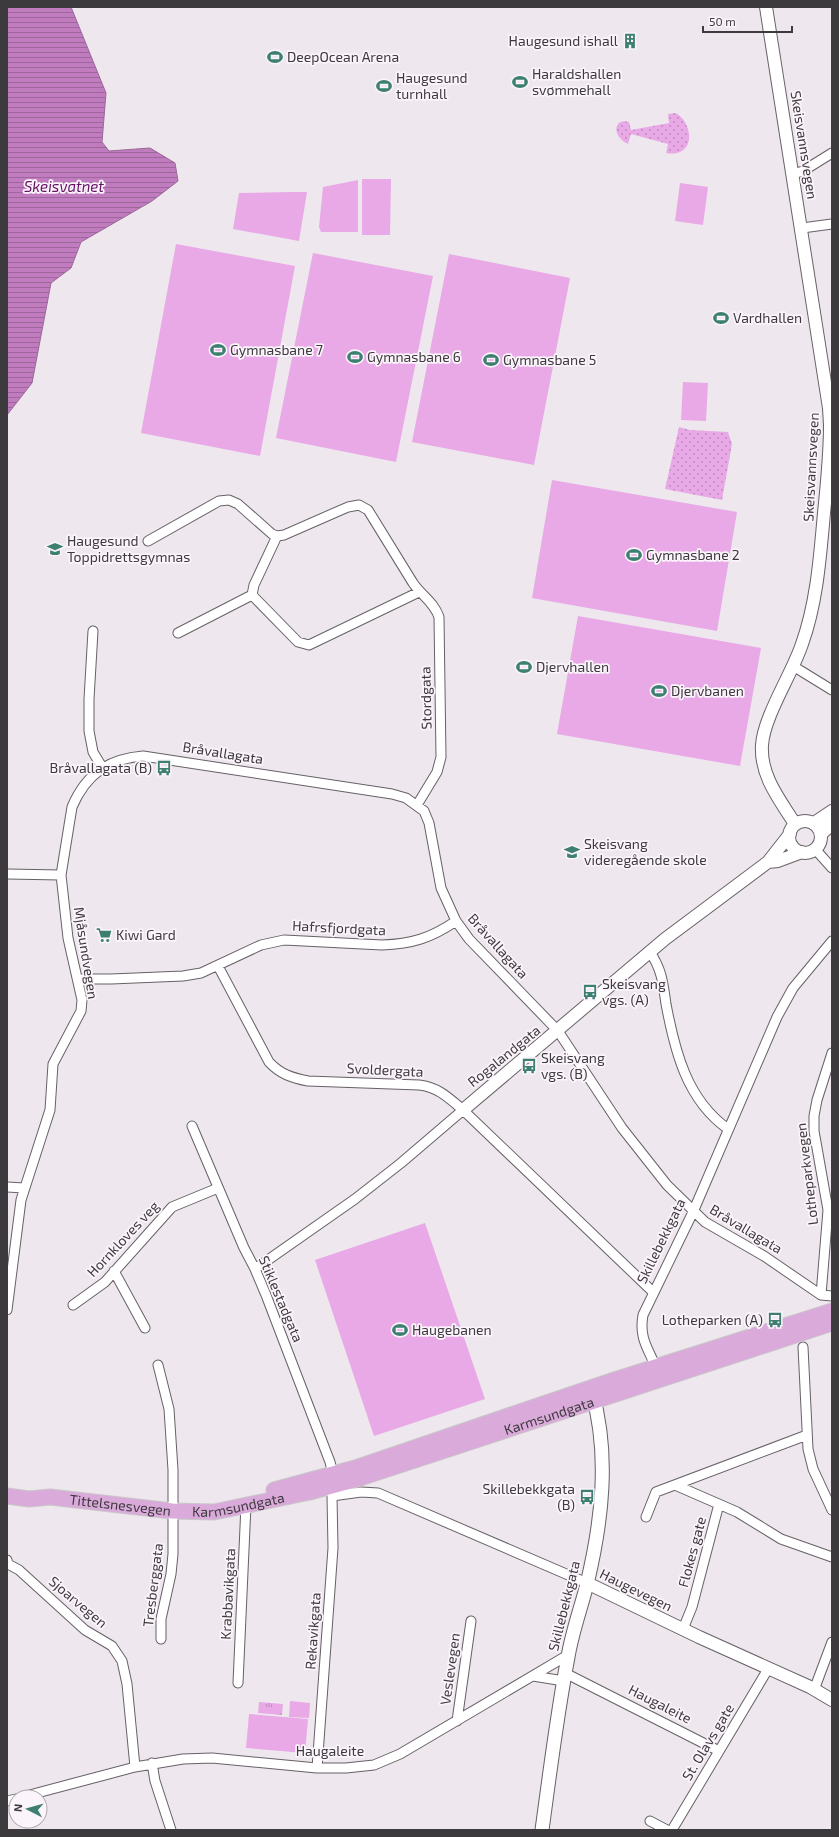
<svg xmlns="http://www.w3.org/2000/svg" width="839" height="1837" font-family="'Exo 2',sans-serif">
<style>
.grass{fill:url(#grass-dots)}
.park{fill:url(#park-tufts)}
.pitch{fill:#e8a9e6}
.water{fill:url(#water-rules);stroke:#996898}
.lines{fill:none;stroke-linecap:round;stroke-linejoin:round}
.minor-casing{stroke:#676167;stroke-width:11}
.tertiary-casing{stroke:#676167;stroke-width:14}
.secondary-casing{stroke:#676167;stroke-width:15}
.primary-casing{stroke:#c9c8c9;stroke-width:17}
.minor{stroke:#fff;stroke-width:9}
.tertiary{stroke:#fff;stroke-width:12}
.secondary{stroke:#fff;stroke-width:13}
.primary{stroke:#daaada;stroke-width:15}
.labels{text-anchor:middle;stroke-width:3.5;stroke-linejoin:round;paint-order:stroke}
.poi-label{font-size:14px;fill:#3d3a3d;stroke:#fbf4fb;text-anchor:start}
.street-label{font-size:14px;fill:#3d3a3d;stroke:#fbf4fb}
.water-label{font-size:15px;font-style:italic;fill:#661367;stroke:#fbf4fb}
</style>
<defs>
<pattern id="grass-dots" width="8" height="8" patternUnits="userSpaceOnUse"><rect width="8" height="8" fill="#e8a9e6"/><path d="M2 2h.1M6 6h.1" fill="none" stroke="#bd8bbc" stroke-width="1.8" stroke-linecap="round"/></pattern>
<pattern id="park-tufts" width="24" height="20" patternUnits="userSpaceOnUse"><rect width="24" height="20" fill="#e8a9e6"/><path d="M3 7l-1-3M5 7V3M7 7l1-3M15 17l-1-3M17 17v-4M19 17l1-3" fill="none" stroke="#bd8bbc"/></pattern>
<pattern id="water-rules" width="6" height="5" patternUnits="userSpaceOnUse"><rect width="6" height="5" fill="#c07cbf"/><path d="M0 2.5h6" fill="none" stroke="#9d679c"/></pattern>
</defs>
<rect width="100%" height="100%" fill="#eee7ee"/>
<!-- grass -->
<path class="grass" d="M676 113C695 125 695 158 666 153L668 144 631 134 628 144C610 135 615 117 629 122L631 130 669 123 668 114Z
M679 427 690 430 728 432 732 444 722 500 665 489Z"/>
<!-- park -->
<path class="park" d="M259 1702 283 1704 282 1715 258 1713Z"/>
<!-- pitch -->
<path class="pitch" d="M362 179H391L390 235H362Z
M358 180V232H321L319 227 323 187Z
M680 183 708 187 703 225 675 221Z
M291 192H307L299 241 233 229 239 193Z
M176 244 295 266 260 456 141 433Z
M313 253 433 276 396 462 276 438Z
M449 254 570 278 534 465 412 442Z
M683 382 708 383 706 421 681 420Z
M552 480 737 512 717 631 532 598Z
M578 616 761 648 740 766 557 734Z
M425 1223 485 1399 374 1436 315 1260Z
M290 1701 310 1703 309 1718 289 1717Z
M249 1714 308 1719 305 1753 246 1748Z"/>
<!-- water -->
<path class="water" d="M7 7H71L106 93 102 142 109 151 150 148 175 163 178 181 152 201 81 242 71 268 51 283 32 383 7 415Z"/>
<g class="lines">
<defs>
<path id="minor" d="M793 174 803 171 832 153
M802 228 832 224
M148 541 219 501 229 500 238 504 272 534 277 536 284 535 348 507 359 505 368 510 413 583C421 595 434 602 439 617L441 757 437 772 417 805
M252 595 298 642 309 645 419 592
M93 631 89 699V731L93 752 102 767
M178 633 252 595 254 585 277 536
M793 666 832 690
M815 849 832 868
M7 874 61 875
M650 952C662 970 663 983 666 1004 675 1052 687 1100 728 1129
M218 966 269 1062C280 1074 292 1078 308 1081L419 1085C438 1087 449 1098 463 1110L653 1292
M78 979H111L183 976 201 973 261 945 284 940 382 945C412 944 431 938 456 921
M192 1126 244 1248 255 1269 266 1295 330 1462 334 1478
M7 1187 24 1188
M255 1269 355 1199 401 1163 463 1110
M114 1271 145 1328
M821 1295 828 1210 814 1131V1116L817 1100 832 1053
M73 1305 105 1282 172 1207 218 1188
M7 1310 21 1200 50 1110 53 1064 81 1011 82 1000 68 938 61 875 72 807C86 774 108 759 143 756L392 794 406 798 424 811 429 823 441 888 456 921 469 939 558 1031 622 1128 667 1185 705 1222 764 1256 821 1295 832 1296
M803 1347 808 1449 813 1469 832 1510
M158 1365 169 1409 173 1470V1554L171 1574 161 1619V1639
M656 1367C647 1347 639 1337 643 1315L693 1212 777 1017 793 988 832 941
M675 1485 737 1512 781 1539 832 1557
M646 1517 656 1492 807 1435
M7 1560 8 1564 19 1570 85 1630 112 1646 122 1661 127 1684 135 1767
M683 1629 692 1607 719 1504
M565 1673 719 1751
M533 1676 564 1681
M238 1683 246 1505
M814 1690 832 1642
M457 1721 471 1621
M152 1763 155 1781 171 1830
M317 1768 333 1548 332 1496 361 1492 378 1493 587 1583
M22 1797 135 1767 183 1759 212 1758 317 1768H346L374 1765 400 1754 568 1655
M7 1801 16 1799
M650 1821 667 1830
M672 1830 768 1669"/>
<path id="tertiary" d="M766 7 829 408 830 425C830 455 827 484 824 513 820 557 817 602 802 644 792 674 764 716 762 745 760 776 780 800 795 824
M789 837a16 16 0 1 1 32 0a16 16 0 1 1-32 0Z
M814 823 832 811
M821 834 832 824
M768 862 778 861 802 852
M463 1110 665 939 768 862 790 834
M587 1583 699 1637 810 1687 832 1700"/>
<path id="secondary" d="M542 1830C550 1772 557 1714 568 1657 572 1632 581 1608 587 1584 602 1521 610 1455 592 1392"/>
<g id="primary">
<path d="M274 1490 355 1468 611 1381 832 1311"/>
<path id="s1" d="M7 1496 29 1499 50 1497 172 1511 214 1512 310 1492 357 1479 832 1323"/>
</g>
</defs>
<!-- minor casing -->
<use href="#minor" class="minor-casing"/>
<!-- tertiary casing -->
<use href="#tertiary" class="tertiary-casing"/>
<!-- secondary casing -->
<use href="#secondary" class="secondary-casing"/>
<!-- primary casing -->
<use href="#primary" class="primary-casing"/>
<!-- minor -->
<use href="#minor" class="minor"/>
<!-- tertiary -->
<use href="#tertiary" class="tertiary"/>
<!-- secondary -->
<use href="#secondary" class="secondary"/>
<!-- primary -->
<use href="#primary" class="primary"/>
</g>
<!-- icons -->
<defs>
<symbol id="building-bare" viewBox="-9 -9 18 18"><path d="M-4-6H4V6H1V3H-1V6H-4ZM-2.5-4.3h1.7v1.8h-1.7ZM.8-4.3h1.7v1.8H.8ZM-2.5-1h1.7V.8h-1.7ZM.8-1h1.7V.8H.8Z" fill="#3d8071" stroke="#fbf4fb" stroke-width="2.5" paint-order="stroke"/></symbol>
<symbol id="stadium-bare" viewBox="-9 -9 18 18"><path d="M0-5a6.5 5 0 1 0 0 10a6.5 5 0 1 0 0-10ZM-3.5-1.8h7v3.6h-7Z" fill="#3d8071" stroke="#fbf4fb" stroke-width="2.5" paint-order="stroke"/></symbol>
<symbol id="school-bare" viewBox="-9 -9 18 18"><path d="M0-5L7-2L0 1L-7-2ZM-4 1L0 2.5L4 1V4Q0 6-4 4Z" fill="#3d8071" stroke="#fbf4fb" stroke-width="2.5" paint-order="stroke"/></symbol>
<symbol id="bus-bare" viewBox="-9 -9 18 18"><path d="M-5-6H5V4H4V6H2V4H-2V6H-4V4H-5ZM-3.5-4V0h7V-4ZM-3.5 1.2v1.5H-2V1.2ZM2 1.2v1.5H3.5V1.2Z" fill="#3d8071" stroke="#fbf4fb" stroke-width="2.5" paint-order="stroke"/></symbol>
<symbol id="supermarket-bare" viewBox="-9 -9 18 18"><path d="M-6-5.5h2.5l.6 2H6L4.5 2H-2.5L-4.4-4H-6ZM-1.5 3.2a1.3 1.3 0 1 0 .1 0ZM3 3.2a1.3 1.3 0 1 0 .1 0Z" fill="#3d8071" stroke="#fbf4fb" stroke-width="2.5" paint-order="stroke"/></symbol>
</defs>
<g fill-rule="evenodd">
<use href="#building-bare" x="619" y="30" width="22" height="22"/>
<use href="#stadium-bare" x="264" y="46" width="22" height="22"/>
<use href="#stadium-bare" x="509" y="71" width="22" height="22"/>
<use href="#stadium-bare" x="373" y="75" width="22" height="22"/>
<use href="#stadium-bare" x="710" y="307" width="22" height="22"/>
<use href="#stadium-bare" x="207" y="339" width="22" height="22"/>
<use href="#stadium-bare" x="344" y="346" width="22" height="22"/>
<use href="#stadium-bare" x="480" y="349" width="22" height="22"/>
<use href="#school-bare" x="44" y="538" width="22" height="22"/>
<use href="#stadium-bare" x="623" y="544" width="22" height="22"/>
<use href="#stadium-bare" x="513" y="656" width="22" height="22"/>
<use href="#stadium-bare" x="648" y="680" width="22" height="22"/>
<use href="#bus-bare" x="153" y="757" width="22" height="22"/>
<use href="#school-bare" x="561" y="841" width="22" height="22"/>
<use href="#supermarket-bare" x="93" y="924" width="22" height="22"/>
<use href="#bus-bare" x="579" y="981" width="22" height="22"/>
<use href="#bus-bare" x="518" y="1055" width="22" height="22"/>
<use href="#bus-bare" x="764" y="1309" width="22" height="22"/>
<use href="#stadium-bare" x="389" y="1319" width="22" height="22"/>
<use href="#bus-bare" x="576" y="1486" width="22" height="22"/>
</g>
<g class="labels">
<!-- poi labels -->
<g class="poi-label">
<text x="618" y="46" text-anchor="end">Haugesund ishall</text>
<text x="287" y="62">DeepOcean Arena</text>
<text x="532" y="79">Haraldshallen<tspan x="532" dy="16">svømmehall</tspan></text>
<text x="396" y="83">Haugesund<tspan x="396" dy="16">turnhall</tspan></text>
<text x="733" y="323">Vardhallen</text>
<text x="230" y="355">Gymnasbane 7</text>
<text x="367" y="362">Gymnasbane 6</text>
<text x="503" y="365">Gymnasbane 5</text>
<text x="67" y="546">Haugesund<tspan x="67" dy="16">Toppidrettsgymnas</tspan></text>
<text x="646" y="560">Gymnasbane 2</text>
<text x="536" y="672">Djervhallen</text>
<text x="671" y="696">Djervbanen</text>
<text x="152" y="773" text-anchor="end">Bråvallagata (B)</text>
<text x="584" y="849">Skeisvang<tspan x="584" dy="16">videregående skole</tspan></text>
<text x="116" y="940">Kiwi Gard</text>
<text x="602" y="989">Skeisvang<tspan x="602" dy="16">vgs. (A)</tspan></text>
<text x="541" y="1063">Skeisvang<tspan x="541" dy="16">vgs. (B)</tspan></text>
<text x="763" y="1325" text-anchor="end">Lotheparken (A)</text>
<text x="412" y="1335">Haugebanen</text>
<text x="575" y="1494" text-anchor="end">Skillebekkgata<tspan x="575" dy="16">(B)</tspan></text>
</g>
<!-- street labels -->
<g class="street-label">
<text transform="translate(804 145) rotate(81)" y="5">Skeisvannsvegen</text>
<text transform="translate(811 467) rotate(-87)" y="5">Skeisvannsvegen</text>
<text transform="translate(426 698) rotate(-91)" y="5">Stordgata</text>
<text transform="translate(223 753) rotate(9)" y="5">Bråvallagata</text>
<text transform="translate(339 928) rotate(3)" y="5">Hafrsfjordgata</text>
<text transform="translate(498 946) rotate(48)" y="5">Bråvallagata</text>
<text transform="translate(86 953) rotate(81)" y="5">Mjåsundvegen</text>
<text transform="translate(504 1056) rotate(-39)" y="5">Rogalandgata</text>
<text transform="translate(385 1070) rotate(3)" y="5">Svoldergata</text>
<text transform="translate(807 1174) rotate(-97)" y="5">Lotheparkvegen</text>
<text transform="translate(746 1229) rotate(31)" y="5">Bråvallagata</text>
<text transform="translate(123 1239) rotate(-47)" y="5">Hornkloves veg</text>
<text transform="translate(661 1241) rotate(-64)" y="5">Skillebekkgata</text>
<text transform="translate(281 1299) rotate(67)" y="5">Stiklestadgata</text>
<text dy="5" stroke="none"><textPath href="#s1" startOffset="557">Karmsundgata</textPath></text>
<text dy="5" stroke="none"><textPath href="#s1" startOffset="233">Karmsundgata</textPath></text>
<text dy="5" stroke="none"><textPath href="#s1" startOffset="114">Tittelsnesvegen</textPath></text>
<text transform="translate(692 1552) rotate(-75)" y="5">Flokes gate</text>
<text transform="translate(153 1585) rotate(-83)" y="5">Tresberggata</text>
<text transform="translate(636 1590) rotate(26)" y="5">Haugevegen</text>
<text transform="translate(228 1594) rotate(-87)" y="5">Krabbavikgata</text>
<text transform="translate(78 1602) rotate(40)" y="5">Sjoarvegen</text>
<text transform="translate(564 1606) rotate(-76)" y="5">Skillebekkgata</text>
<text transform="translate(313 1631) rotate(-86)" y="5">Rekavikgata</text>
<text transform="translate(450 1669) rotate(-82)" y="5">Veslevegen</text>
<text transform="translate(660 1704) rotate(27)" y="5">Haugaleite</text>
<text transform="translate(708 1742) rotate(-59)" y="5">St. Olavs gate</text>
<text x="330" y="1756">Haugaleite</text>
</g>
<!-- water labels -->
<g class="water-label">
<text x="64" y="192">Skeisvatnet</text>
</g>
</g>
<!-- border -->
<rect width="839" height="1837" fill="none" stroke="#3d3a3d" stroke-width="16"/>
<!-- north arrow -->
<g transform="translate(28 1809) rotate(276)"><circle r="19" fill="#fbf4fb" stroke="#afaaaf"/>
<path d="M0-3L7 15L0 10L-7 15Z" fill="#3d8071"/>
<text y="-6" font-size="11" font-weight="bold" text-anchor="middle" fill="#3d3a3d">N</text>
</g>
<!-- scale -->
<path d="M703 26v6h89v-6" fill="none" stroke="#3d3a3d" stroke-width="2"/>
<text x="709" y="26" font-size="12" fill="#3d3a3d" stroke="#fbf4fb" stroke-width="3" paint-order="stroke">50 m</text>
</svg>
